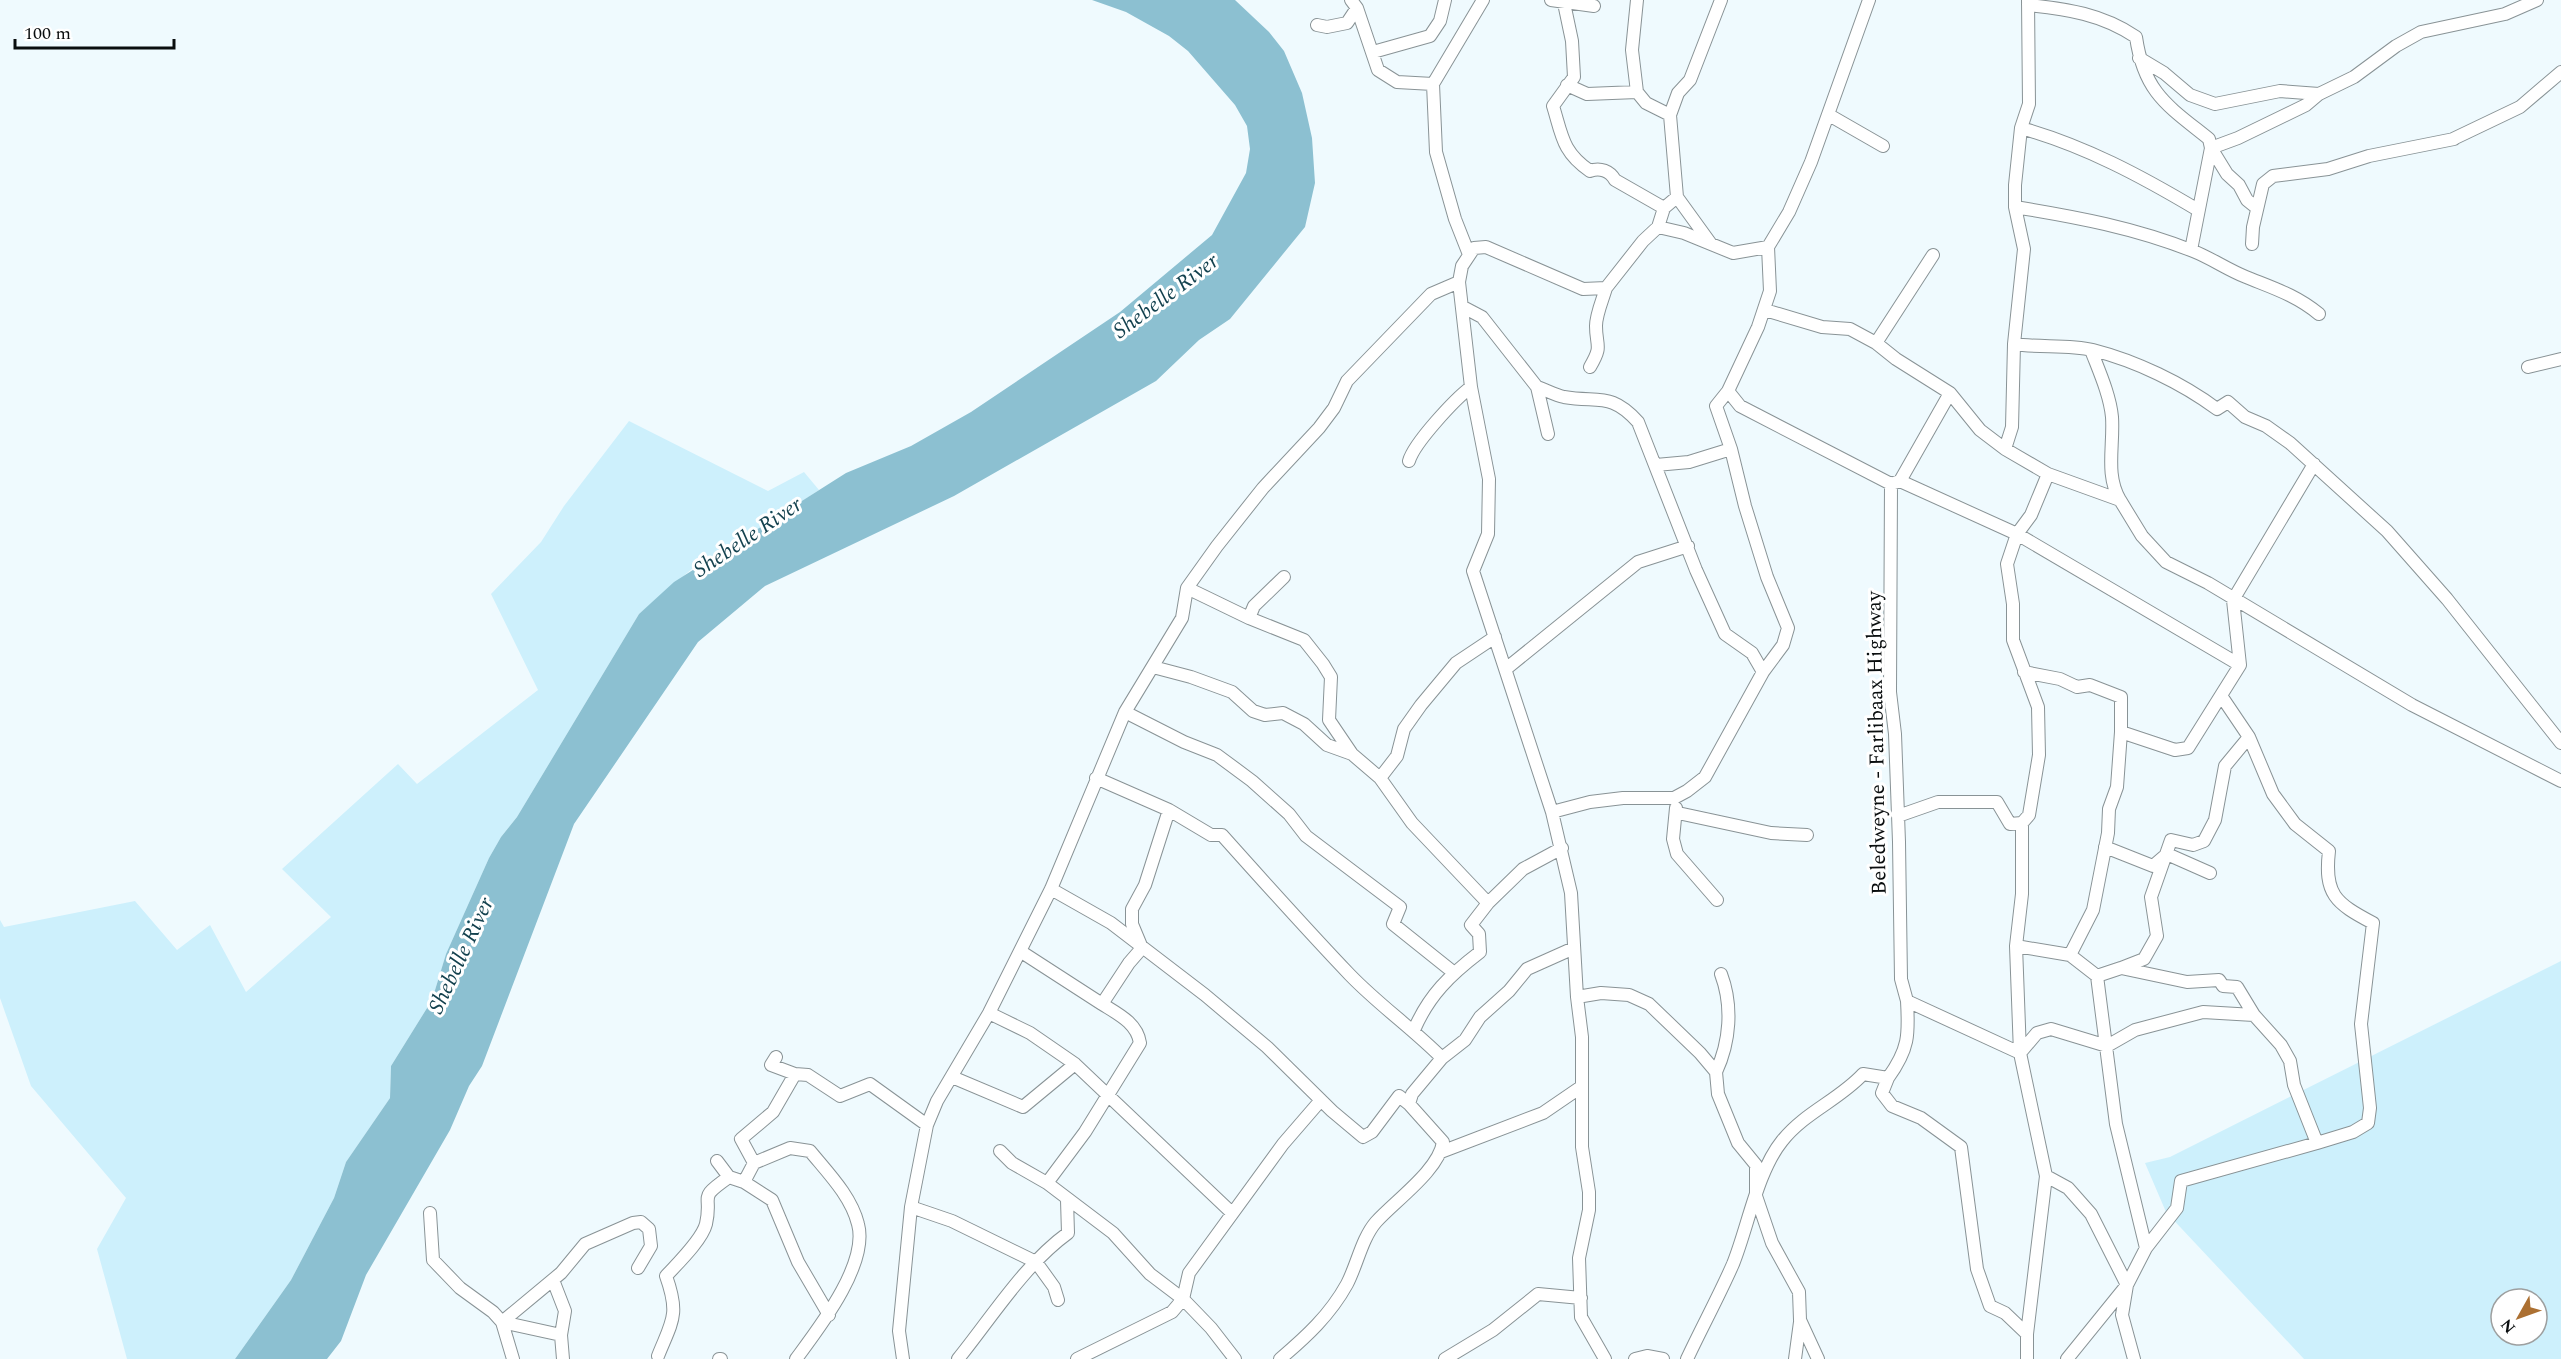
<svg xmlns="http://www.w3.org/2000/svg" width="2561" height="1359" font-family="Spectral,serif">
<style>
.green{fill:#cdf0fc;fill-rule:evenodd}
.water{fill:#8cc0d1}
.lines{fill:none;stroke-linecap:round;stroke-linejoin:round}
.street-casing{stroke:#899396;stroke-width:14}
.street{stroke:#fff;stroke-width:12}
.labels{text-anchor:middle;stroke-width:6;stroke-linejoin:round;paint-order:stroke}
.street-label{font-size:21px;fill:#0a0e0f;stroke:#fff}
.water-label{font-size:22px;font-style:italic;fill:#14424f;stroke:#fff}
</style>
<rect width="100%" height="100%" fill="#effafe"/>
<!-- green -->
<path class="green" d="M629 421 768 491 804 472 819 490 736 544 693 568 639 614 517 817 501 837 489 858 446 954 432 1000 391 1066 390 1098 346 1162 334 1198 291 1280 235 1359H127L97 1249 126 1198 31 1086 0 998V920L4 927 135 901 177 950 210 925 246 992 331 917 282 869 398 764 417 784 538 690 491 594 541 542 564 506Z
M2561 961V1359H2304L2166 1212 2145 1163 2170 1157ZM2501 1299H2537V1335H2501Z"/>
<!-- water -->
<path class="water" d="M1092 0H1235L1269 32 1284 51 1302 93 1312 138 1315 183 1305 227 1230 319 1199 340 1156 381 954 496 765 586 698 642 574 824 482 1066 469 1086 450 1130 366 1275 341 1341 327 1359H235L291 1280 334 1198 346 1162 390 1098 391 1066 432 1000 446 954 489 858 501 837 517 817 639 614 674 582 846 473 911 446 971 412 1120 312 1212 235 1246 173 1250 149 1247 126 1235 105 1188 51 1169 36 1126 12Z"/>
<g class="lines">
<defs>
<path id="street" d="M1351 0 1357 8 1378 70 1397 82 1433 84
M1551 0 1594 6
M1869 0 1811 162 1789 212 1768 247 1770 291 1758 327 1728 391 1740 406 1891 484 1890 692 1895 734 1899 842 1901 979 1907 1001 2020 1053 2046 1176 2068 1188 2091 1214 2127 1285 2122 1315 2134 1359
M1564 3 1572 41 1574 77 1553 106C1562 135 1562 152 1590 171 1600 167 1610 171 1615 180L1664 208
M2028 5C2067 9 2102 14 2136 37 2144 93 2168 106 2209 139L2211 148 2191 250
M1317 25 1327 27 1347 23 1357 8
M1373 52 1430 36 1440 21 1445 0
M2139 58 2164 73 2190 95 2215 104 2280 91 2319 94
M1567 85 1587 94 1637 92 1646 103 1670 115
M1637 92 1632 50 1637 0
M1829 115 1883 146
M2021 128C2085 146 2141 176 2198 210
M2453 139 2520 107 2561 72
M1677 197 1711 244
M2015 207C2077 217 2135 228 2193 251 2211 258 2228 270 2246 277 2273 288 2296 295 2319 314
M2257 208 2247 200 2239 185 2227 174 2211 148 2238 138 2306 105 2319 94 2354 77 2396 46 2421 32 2505 14 2537 0
M1658 227 1664 208 1677 197 1670 115 1678 93 1690 80 1721 0
M2252 244 2253 227 2263 184 2273 176 2328 169 2369 156 2454 139
M1474 248 1468 252 1455 219 1436 152 1433 84 1483 0
M1459 282 1471 387 1489 479 1488 534 1473 571 1552 812 1571 893 1577 997 1582 1037V1147L1589 1192V1210L1579 1258 1581 1317 1605 1359
M1463 307 1482 317 1537 387 1548 434
M1765 310 1822 327 1850 329 1876 343 1896 359 1950 393 1980 430 2005 449 2012 427 2014 344 2024 249 2015 207V185L2021 128 2029 104 2028 0
M1876 343 1933 255
M2014 344C2040 348 2068 344 2093 350 2136 361 2182 383 2217 409L2228 402 2245 417 2266 426 2290 443 2387 531 2447 599 2561 743
M2091 350C2099 371 2110 395 2112 417 2114 446 2105 475 2120 500
M1590 367C1603 345 1596 347 1596 326 1596 314 1603 299 1606 288
M2528 367 2561 359
M1537 387C1546 390 1555 395 1564 397 1599 403 1611 392 1638 422L1696 570 1725 634 1752 653 1763 672
M2005 449 2048 474 2120 500 2142 536 2166 562 2208 583 2412 705 2561 781
M1409 461C1414 443 1455 399 1471 387
M1656 465 1689 462 1731 449
M1900 481 1950 393
M1891 484 1900 481 2017 534 2240 665
M1284 577 1254 606 1249 618 1304 640 1323 664 1331 677 1329 720 1352 754
M1187 588 1249 618
M1153 667 1191 677 1232 692 1253 711 1265 715 1283 713 1304 724 1327 745 1352 754 1380 778 1412 823 1488 903
M1507 668 1638 562 1688 546
M2024 672 2060 679 2077 687 2090 685 2121 697V732L2175 750 2188 748 2240 665 2233 600 2314 464
M1125 712 1184 742 1217 755 1252 781 1289 814 1306 836 1400 907 1393 924 1453 972
M1096 778 1169 810 1211 835H1222C1264 882 1306 929 1350 975 1379 1005 1412 1028 1442 1058
M1380 778 1397 756 1404 729 1421 705 1456 663 1495 637
M1676 808 1673 839 1677 854 1717 900
M1552 812 1590 802 1623 798H1674L1687 791 1705 777 1763 672 1783 645 1788 628 1767 577 1745 506 1731 449 1716 406 1728 391
M1678 813 1771 833 1807 835
M1898 816 1938 802H1997L2010 824 2022 823 2029 815 2039 755 2038 707 2013 640V604L2007 564 2017 534 2031 515 2048 474
M2022 823V894L2016 946 2070 955 2097 976 2121 968 2187 982 2219 980 2223 986 2237 987 2254 1015 2281 1045 2290 1061 2294 1085 2317 1143
M2105 847 2153 866 2167 854 2210 873
M1051 889 1111 923 1205 995 1267 1047 1332 1111 1363 1137 1372 1132 1399 1096 1409 1104
M2016 946 2020 1053
M1020 951 1102 1004
M2070 955 2093 910 2108 833 2109 809 2117 787 2121 732
M2121 968 2144 959 2157 936 2151 897 2171 840 2193 845 2204 841 2215 820 2225 766 2249 737 2222 697
M2097 976 2116 1124 2146 1248
M1577 997 1601 993 1629 995 1649 1004 1700 1053 1716 1072 1718 1094 1738 1143 1756 1165V1196L1772 1243 1799 1292 1800 1320 1818 1359
M989 1013 1030 1033 1075 1064 1232 1213
M1414 1030C1429 995 1450 975 1480 952L1479 934 1471 925 1488 903 1523 869 1562 848
M2020 1053 2037 1033 2051 1029 2107 1046 2135 1030 2203 1012 2254 1015
M776 1057 771 1065 795 1074 808 1075 840 1096 870 1084 927 1125
M1716 1072C1730 1042 1733 1006 1721 974
M952 1077 1023 1107 1075 1064
M1888 1078 1882 1093 1892 1106 1921 1118 1961 1147 1977 1269 1990 1306 2005 1313 2027 1334
M1000 1151 1012 1163 1047 1183 1113 1233 1150 1274 1183 1299 1211 1328 1235 1359
M1441 1152 1543 1113 1581 1087
M717 1161 729 1177 744 1182 772 1200 798 1262 829 1315
M754 1163 741 1139 773 1112 795 1074
M744 1182 754 1163 790 1148 810 1151C828 1173 851 1196 858 1224 869 1264 819 1328 796 1359
M1047 1183 1085 1132 1140 1043C1137 1023 1118 1014 1102 1004L1129 963 1142 948 1132 924V909L1145 885 1169 810
M911 1207 952 1221 1036 1262 1054 1287 1058 1300
M430 1213 433 1260 460 1288 493 1312 502 1322 513 1359
M553 1280 565 1311 561 1335 563 1359
M502 1322 561 1273 585 1244 633 1223 641 1222 649 1229 651 1246 638 1268
M502 1322 561 1335
M658 1356C672 1321 680 1315 666 1276 677 1264 702 1240 706 1224 713 1193 696 1200 729 1177
M719 1359H721
M903 1359 899 1331 911 1207 927 1125 937 1101 989 1013 1051 889 1125 712 1182 618 1187 588 1217 546 1263 488 1319 428 1334 408 1347 381 1431 294 1459 282 1462 266 1474 248 1486 247 1583 289 1606 288 1643 241 1658 227 1684 233 1733 253 1768 247
M958 1359C992 1317 1024 1265 1068 1233L1067 1200
M1077 1359 1172 1312 1183 1299 1189 1273 1283 1144 1321 1100
M1280 1359C1306 1337 1330 1315 1347 1284 1357 1265 1362 1238 1376 1222 1396 1200 1439 1170 1443 1142L1409 1104 1412 1094 1442 1058 1465 1040 1480 1017 1509 991 1527 969 1574 948
M1445 1359 1493 1330 1538 1294 1581 1298
M1635 1359 1647 1356 1663 1359
M1687 1359C1702 1327 1719 1296 1733 1264 1748 1227 1757 1172 1782 1141 1805 1112 1839 1100 1863 1074L1888 1078C1909 1049 1909 1035 1907 1001
M1795 1359 1800 1322
M2027 1359V1334L2046 1176
M2067 1359 2127 1285 2146 1248 2177 1208 2181 1181 2317 1143 2353 1132 2368 1123 2370 1108 2361 1024 2373 923C2335 903 2324 894 2329 851L2295 824 2273 794 2249 737"/>
</defs>
<!-- street casing -->
<use href="#street" class="street-casing"/>
<!-- street -->
<use href="#street" class="street"/>
</g>
<g class="labels">
<!-- street labels -->
<g class="street-label">
<text transform="translate(1876 743) rotate(-91)" y="7">Beledweyne - Farlibaax Highway</text>
</g>
<!-- water labels -->
<g class="water-label">
<text transform="translate(1165 295) rotate(-37)" y="8">Shebelle River</text>
<text transform="translate(747 536) rotate(-34)" y="8">Shebelle River</text>
<text transform="translate(460 955) rotate(-65)" y="8">Shebelle River</text>
</g>
</g>
<!-- north arrow -->
<g transform="translate(2519 1317) rotate(230)"><circle r="28" fill="#ffffff" stroke="#9d9f9f" stroke-width="1.5"/>
<path d="M0-4.5L10 22L0 15L-10 22Z" fill="#ac7032"/>
<text y="-9" font-size="16" font-weight="bold" text-anchor="middle" fill="#0a0e0f">N</text>
</g>
<!-- scale -->
<path d="M15 39v9h159v-9" fill="none" stroke="#0a0e0f" stroke-width="3"/>
<text x="24" y="39" font-size="18" fill="#0a0e0f" stroke="#ffffff" stroke-width="4.5" paint-order="stroke">100 m</text>
</svg>
